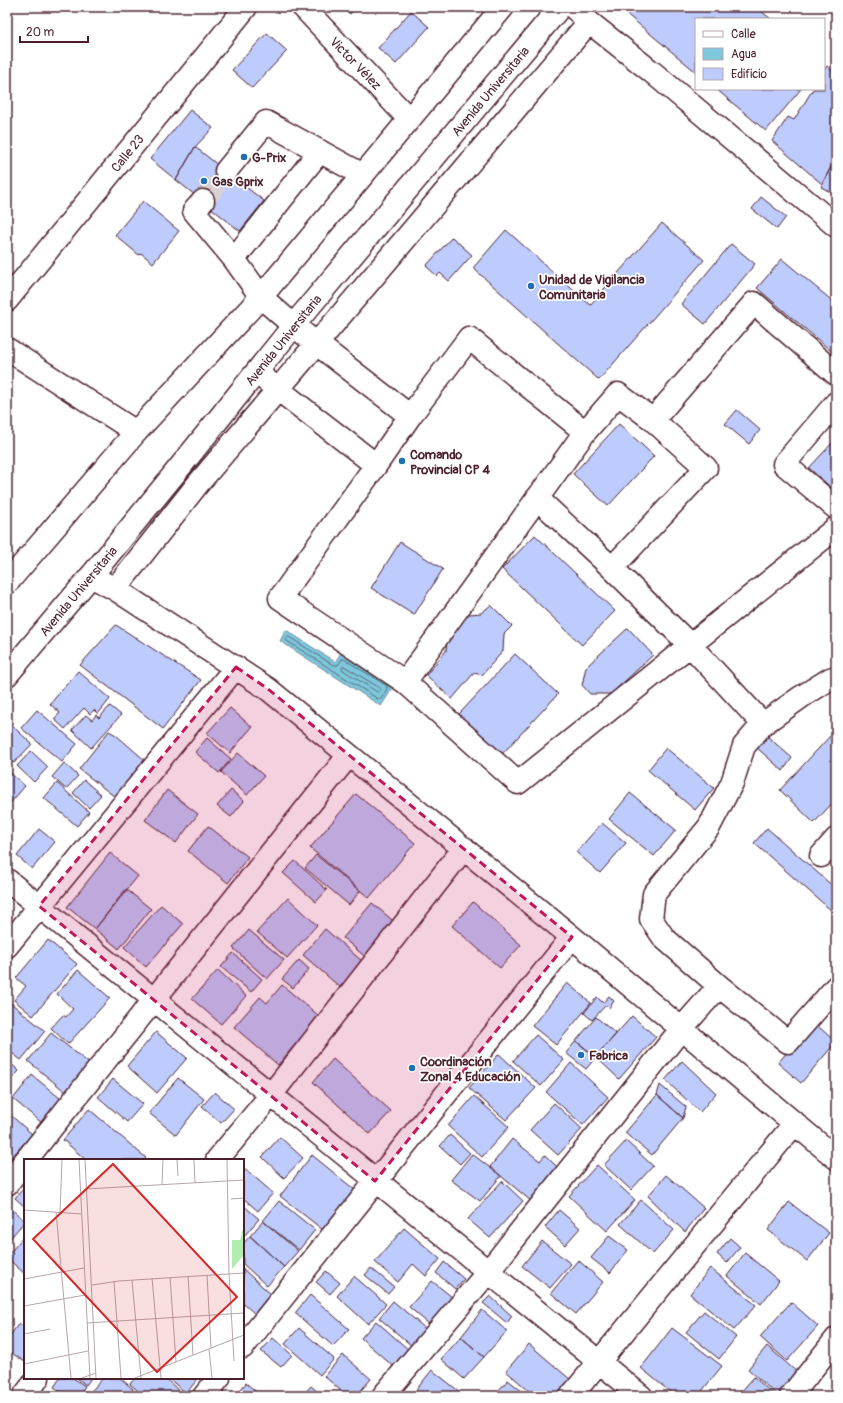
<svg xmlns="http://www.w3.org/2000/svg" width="843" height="1403" font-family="Pangolin,sans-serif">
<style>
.water{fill:#7dc8dd;stroke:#698496}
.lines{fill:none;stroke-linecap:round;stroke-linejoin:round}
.shore{stroke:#5e6372;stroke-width:1}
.building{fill:#beccfd;stroke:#4a1f2b}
.minor-tunnel{stroke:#dbd2d5;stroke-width:22;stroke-dasharray:22 11;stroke-linecap:butt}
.minor-casing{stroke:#4a1f2b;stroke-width:25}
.major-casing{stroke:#4a1f2b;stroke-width:25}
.minor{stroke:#fff;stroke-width:22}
.major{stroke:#fff;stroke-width:22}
.marked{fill:#c2185b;fill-opacity:0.2;stroke:#c2185b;stroke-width:3;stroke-dasharray:8 5;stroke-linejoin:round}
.poi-dot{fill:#1f6fb2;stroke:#fff;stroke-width:1.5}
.labels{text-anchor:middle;stroke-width:3.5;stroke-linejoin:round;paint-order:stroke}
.street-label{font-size:13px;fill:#4a1f2b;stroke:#fff}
.poi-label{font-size:13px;font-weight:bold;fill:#4a1f2b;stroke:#fff;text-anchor:start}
.inset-road{fill:none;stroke:#b7a5aa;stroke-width:1}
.view{fill:#d62828;fill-opacity:0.15;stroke:#d62828;stroke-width:2}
.inset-edge{fill:none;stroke:#4a1f2b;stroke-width:2}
</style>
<rect width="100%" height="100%" fill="#fff"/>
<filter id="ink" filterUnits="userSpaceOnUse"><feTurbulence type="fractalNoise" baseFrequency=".025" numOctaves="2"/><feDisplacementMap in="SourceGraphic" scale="8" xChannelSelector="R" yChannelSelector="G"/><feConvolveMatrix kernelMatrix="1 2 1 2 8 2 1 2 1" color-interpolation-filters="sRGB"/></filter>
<g filter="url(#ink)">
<!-- water -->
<path class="water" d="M286 630 335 662 341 653 394 686 381 706 280 641Z"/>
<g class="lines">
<!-- shore -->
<path class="shore" d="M287 637H289L333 665H338L342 659H344L387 686V689L381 699H378L287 641 286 639Z
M344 666 380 688 381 690 379 692H377L343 670 342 668Z"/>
</g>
<!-- building -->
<path class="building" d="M343 7H356L350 14Z
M618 7H756L771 19H696V72Z
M411 11 429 27 396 64 378 48Z
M267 33 287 51 252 88 232 70Z
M827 66 836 74V157L822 184 772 141 788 117 794 120 813 89H824V70Z
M716 89H801L766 131Z
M190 110 213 128 195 147 176 180 150 159Z
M195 147 264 201 240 231 176 180Z
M836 158V195L821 187Z
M761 197 786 217 777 229 752 209Z
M143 201 179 231 153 263 141 253 139 255 115 235Z
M662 223 704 260 599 380 473 268 506 230 590 305Z
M452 237 472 255 449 281 440 273 437 276 426 266Z
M731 244 755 264 705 324 681 304Z
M782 259 836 304V355L757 288Z
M737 410 760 430 749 444 725 424Z
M619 424 654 456 608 506 573 474Z
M836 439V492L809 468Z
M535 535 615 611 582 645 502 569Z
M400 542 443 569 414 615 371 588Z
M491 605 512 626 504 634 503 651 482 675 474 673 452 699 426 675 446 651 447 639 469 614 481 613Z
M116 625 201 680 163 729 80 665Z
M628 628 653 655 611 694H590L582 685 586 667Z
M515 654 558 694 491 766 448 726Z
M78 671 110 699 98 714 94 710 90 714 84 708 65 729 54 719 60 713 50 704Z
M110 706 121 715 91 748 72 730 86 715 92 720 96 715 99 718Z
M230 708 252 727 230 753 207 733Z
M37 710 77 744 62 762 21 728Z
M7 721 32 744 14 763 7 757Z
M109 731 116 735 148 763 119 800 79 769Z
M832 734 836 737V799L814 823 780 790Z
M766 735 792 758 783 771 756 747Z
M207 738 231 759 219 773 195 752Z
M666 748 714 788 695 810 648 770Z
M31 751 48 767 34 782 17 766Z
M238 753 264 776 247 795 221 772Z
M64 763 78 776 66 789 52 777Z
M7 770 25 786 7 807Z
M84 780 101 795 89 808 73 793Z
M57 783 89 812 77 826 44 798Z
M167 790 198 814 176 843 145 820Z
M231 790 244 801 231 817 217 806Z
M630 793 676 830 654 856 609 819Z
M356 794 415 843 369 898 310 848Z
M602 823 626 843 600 873 576 852Z
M208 826 248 857 228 883 188 851Z
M767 828 836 889V909L833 912 754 843Z
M39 829 55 842 32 869 17 856Z
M110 853 138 876 95 929 67 907Z
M316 855 360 891 349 905 305 868Z
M295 861 327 890 316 902 283 873Z
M126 889 151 909 119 949 95 929Z
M288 898 317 925 287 958 257 932Z
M473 902 521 945 500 968 452 926Z
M372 903 398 925 369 960 343 938Z
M161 905 183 924 146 967 124 947Z
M325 929 363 962 341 988 303 955Z
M249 930 284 960 267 979 233 948Z
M48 940 77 964 33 1016 14 1000 26 986 16 978Z
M233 953 262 979 251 992 221 967Z
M299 960 309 969 293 988 282 979Z
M78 970 110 998 68 1044 51 1028 63 1015 66 1017 73 1009 57 994Z
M218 970 246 996 221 1024 192 999Z
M567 983 591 1003 556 1045 532 1026Z
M282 985 319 1016 278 1065 234 1027 260 997 267 1003Z
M609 996 614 1001 609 1008 606 1005 592 1020 584 1013 597 997 603 1003Z
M7 1000 45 1031 21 1060 7 1049Z
M632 1016 656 1037 619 1079 596 1057Z
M596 1017 616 1034 596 1057 576 1041Z
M813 1022 836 1042 801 1083 778 1063Z
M156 1032 187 1058 157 1093 127 1066Z
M51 1033 90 1064 67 1093 28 1061Z
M536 1035 564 1060 541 1086 513 1061Z
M576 1041 596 1057 586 1069 566 1053Z
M499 1054 536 1088 506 1120 469 1088Z
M333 1059 391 1111 370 1134 313 1082Z
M7 1060 19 1071 7 1084Z
M682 1061 716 1093 700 1112 665 1080Z
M571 1063 608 1097 583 1125 546 1092Z
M32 1075 61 1099 42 1123 13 1099Z
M178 1078 204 1099 176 1135 149 1113Z
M113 1079 143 1104 127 1122 98 1097Z
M660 1085 686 1107 683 1118 657 1095Z
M215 1092 234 1109 221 1123 202 1106Z
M657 1095 683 1118 652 1155 625 1133Z
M474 1096 509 1127 482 1157 448 1126Z
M554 1103 582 1129 558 1155 530 1130Z
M89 1109 146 1158 144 1160H86L63 1140Z
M7 1112 32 1134 11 1158 7 1154Z
M450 1135 470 1153 460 1164 440 1146Z
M280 1137 303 1158 284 1178 262 1157Z
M512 1139 540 1161 545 1155 557 1167 531 1201 490 1167Z
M626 1141 653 1166 631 1190 604 1165Z
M472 1154 501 1176 480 1201 451 1180Z
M312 1155 355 1190 323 1230 280 1196Z
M597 1165 635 1200 607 1231 569 1196Z
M243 1167 273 1193 258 1211 243 1198Z
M666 1175 704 1208 685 1232 648 1196Z
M502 1181 523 1201 490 1238 468 1219Z
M25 1187V1207L15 1198Z
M641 1200 674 1230 653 1254 620 1224Z
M279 1201 315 1230 299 1250 263 1221Z
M789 1202 829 1233 807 1261 768 1230Z
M243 1205 259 1219 244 1236 243 1235Z
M8 1206 25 1221 7 1242V1207Z
M559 1210 580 1228 565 1245 545 1227Z
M263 1221 298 1251 284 1267 250 1236Z
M404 1228 440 1259 426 1276 413 1264 398 1282 375 1262Z
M25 1235V1274L7 1258V1256Z
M250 1236 284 1267 267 1286 243 1264V1244Z
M609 1236 628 1250 610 1273 591 1258Z
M730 1238 740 1247 727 1263 717 1254Z
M542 1241 571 1264 550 1288 522 1266Z
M745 1253 779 1281 761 1304 727 1276Z
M578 1260 603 1282 576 1314 551 1293Z
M444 1262 464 1279 455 1289 436 1273Z
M371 1268 394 1287 388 1294 365 1275Z
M710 1268 756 1305 734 1330 690 1294Z
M243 1269 273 1296 256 1315 243 1303Z
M326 1271 340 1283 330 1294 316 1282Z
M354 1276 386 1304 368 1324 337 1296Z
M432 1281 452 1297 429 1324 409 1307Z
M310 1295 349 1329 333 1346 295 1313Z
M490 1296 512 1316 507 1323 483 1303Z
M393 1301 427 1330 412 1346 379 1318Z
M791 1302 818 1326 787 1361 760 1337Z
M482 1310 507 1331 484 1357 461 1337Z
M704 1311 736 1337 719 1359 686 1332Z
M376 1321 410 1351 395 1368 361 1338Z
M19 1323 25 1328V1362L7 1350V1340Z
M299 1328 334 1359 320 1375 285 1344Z
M672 1328 722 1366 698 1396H675L641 1368Z
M461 1337 484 1357 464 1379 441 1359Z
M273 1338 292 1355 281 1367 261 1351Z
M529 1344 572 1381 559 1396H535L506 1371Z
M767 1346 798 1373 778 1396 748 1369Z
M343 1355 371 1379 356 1396H347L324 1376Z
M432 1370 460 1392 457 1396H423L416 1390Z
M754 1377 775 1396H744L740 1393Z
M60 1378H73L85 1386 82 1391 86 1396H67L54 1387Z
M77 1378H91L86 1385Z
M103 1378H120L133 1389 128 1396H87Z
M135 1378H165L178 1390 173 1396H144L130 1384Z
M168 1378H196L198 1379 186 1393Z
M508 1380 528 1396H502L497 1392Z
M246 1383 261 1396H235Z
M311 1386 323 1396H302Z"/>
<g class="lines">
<!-- minor-tunnel -->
<path class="minor-tunnel" d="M203 201 226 171"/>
<defs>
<path id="minor" d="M303 7 409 119
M573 7 589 22 652 72 836 226
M226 171 266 122 363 175
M203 201 194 211 234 259 261 297
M234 259 320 151
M7 300 246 7
M294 326 410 416 469 338 585 432 405 682
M7 349 136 432
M257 373 376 465 280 598 405 682 518 783 836 528
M836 403 784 464 836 508
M585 432 618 394 653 420 754 303 836 374
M376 465 410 416
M537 498 612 568 690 645 694 642
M612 568 706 468 653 420
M91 576 115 589 268 689 572 937 836 1158
M115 589 197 485 589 22
M690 645 763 724
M836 677 830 679 801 697 763 724 744 746 732 783 709 827 654 894 651 919 664 938 719 986 788 1042 836 987
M821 856 836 839
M7 880 641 1396
M7 946 236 667
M26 1160 349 755
M217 1160 271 1095 464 848
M7 1184 25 1161
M243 1347 572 937
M24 1396 38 1378
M204 1396 219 1378
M383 1396 488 1272 682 1028 719 986
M571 1396 795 1123
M791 1396 836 1339"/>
<path id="major" d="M261 297 294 326
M7 583 136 432 261 297 503 7
M7 675 91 576 180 467 303 314 560 7"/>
</defs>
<!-- minor casing -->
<use href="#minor" class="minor-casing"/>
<!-- major casing -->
<use href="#major" class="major-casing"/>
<!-- minor -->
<use href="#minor" class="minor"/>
<!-- major -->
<use href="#major" class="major"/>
</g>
</g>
<!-- marked area -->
<path class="marked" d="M236 667 268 689 572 937 375 1181 39 906Z"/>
<!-- markers -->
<g class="poi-dot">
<circle cx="244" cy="157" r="4"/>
<circle cx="204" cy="181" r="4"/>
<circle cx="531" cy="286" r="4"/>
<circle cx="402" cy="461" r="4"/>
<circle cx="581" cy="1055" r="4"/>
<circle cx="412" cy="1068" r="4"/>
</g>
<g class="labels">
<!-- street labels -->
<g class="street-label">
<text transform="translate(356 63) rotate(46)" y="5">Victor Vélez</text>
<text transform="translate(490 91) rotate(-50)" y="5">Avenida Universitaria</text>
<text transform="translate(127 153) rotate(-51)" y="5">Calle 23</text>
<text transform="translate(283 340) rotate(-51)" y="5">Avenida Universitaria</text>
<text transform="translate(78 591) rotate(-50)" y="5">Avenida Universitaria</text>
</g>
<!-- poi labels -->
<g class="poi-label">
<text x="252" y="162">G-Prix</text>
<text x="212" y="186">Gas Gprix</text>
<text x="539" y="284">Unidad de Vigilancia<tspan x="539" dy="15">Comunitaria</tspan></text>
<text x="410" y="459">Comando<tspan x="410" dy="15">Provincial CP 4</tspan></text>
<text x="589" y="1060">Fabrica</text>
<text x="420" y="1066">Coordinación<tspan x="420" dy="15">Zonal 4 Educación</tspan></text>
</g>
</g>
<!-- overview -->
<g transform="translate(24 1159)">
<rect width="220" height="220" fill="#fff"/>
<path d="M220 66V96L208 110V81H216Z" fill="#b1ecb1"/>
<path class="inset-road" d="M55 1 66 219M61 1 72 219M153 1 154 17M170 1 171 24M203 1 205 115 210 202M138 26 139 1M62 30 220 21M207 40 220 39M0 51 58 55M32 53 47 219M36 54 38 1M183 116 187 189M164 117 169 196M146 118 152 203M128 119 137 219M0 120 60 109M108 121 117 219M90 122 97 219M68 126 95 122 220 114M0 147 61 136M63 164 220 154M0 175 26 170M185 190 188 219M0 205 64 192M58 219 72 214M111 219 220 176"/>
<path class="view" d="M89 5 213 138 133 213 9 80Z"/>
<rect width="220" height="220" class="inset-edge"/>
</g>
<!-- margin -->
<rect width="843" height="1403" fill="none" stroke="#fff" stroke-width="24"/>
<rect x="12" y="12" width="819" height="1379" fill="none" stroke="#4a1f2b" stroke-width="1.5" filter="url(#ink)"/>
<!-- legend -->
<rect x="695" y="18" width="130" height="72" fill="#ffffff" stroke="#b7a5aa"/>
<rect x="703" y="31" width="20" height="6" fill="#ffffff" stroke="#b7a5aa"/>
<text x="731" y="38" font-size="12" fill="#4a1f2b">Calle</text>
<rect x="703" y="48" width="20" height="12" fill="#7dc8dd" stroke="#b7a5aa"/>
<text x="731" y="58" font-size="12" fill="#4a1f2b">Agua</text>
<rect x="703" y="68" width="20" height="12" fill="#beccfd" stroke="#b7a5aa"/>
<text x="731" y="78" font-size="12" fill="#4a1f2b">Edificio</text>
<!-- scale -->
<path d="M20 36v6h68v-6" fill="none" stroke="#4a1f2b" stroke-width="2"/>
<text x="26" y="36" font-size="12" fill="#4a1f2b" stroke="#ffffff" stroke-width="3" paint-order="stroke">20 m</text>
</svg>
